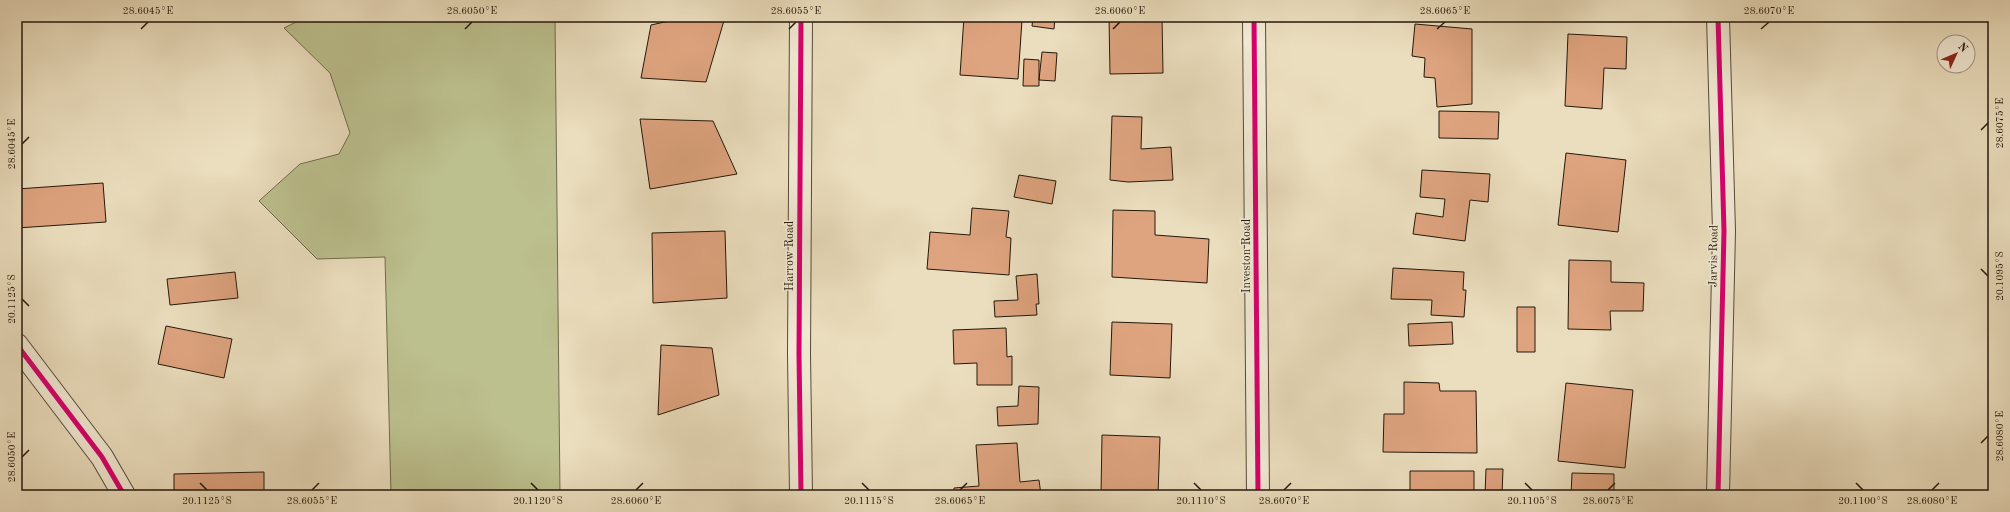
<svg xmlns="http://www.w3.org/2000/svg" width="2010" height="512" font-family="'Old Standard TT',serif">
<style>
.green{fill:#bcc08e;stroke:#706c4c}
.building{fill:#dea47f;stroke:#24180a}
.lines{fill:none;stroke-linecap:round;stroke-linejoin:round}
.minor-casing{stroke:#564a37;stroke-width:24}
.minor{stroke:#f2ead5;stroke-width:22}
.cycleway-casing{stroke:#f2ead5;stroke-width:8}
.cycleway{stroke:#d6006c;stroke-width:5}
.ticks{fill:none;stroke:#24180a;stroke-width:1.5}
.labels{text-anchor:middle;stroke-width:3;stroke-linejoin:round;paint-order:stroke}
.street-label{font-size:12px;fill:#24180a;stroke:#f2ead5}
.neatline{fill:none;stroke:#24180a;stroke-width:1.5}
.ticks-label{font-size:10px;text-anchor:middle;fill:#24180a}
</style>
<rect width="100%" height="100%" fill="#ebdebe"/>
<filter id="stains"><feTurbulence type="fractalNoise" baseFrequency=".005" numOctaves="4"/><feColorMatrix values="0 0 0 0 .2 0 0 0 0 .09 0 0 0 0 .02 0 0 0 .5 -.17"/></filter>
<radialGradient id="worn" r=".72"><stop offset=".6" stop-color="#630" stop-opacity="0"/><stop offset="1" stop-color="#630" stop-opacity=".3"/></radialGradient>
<!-- green -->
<path class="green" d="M306 17H555L560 495H391L385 257 317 259 259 201 300 164 339 154 350 133 330 73 284 28Z"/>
<!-- building -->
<path class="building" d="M687 17H725L706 82 641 78 651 25Z
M964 17 1022 20 1018 79 960 75Z
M1033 17H1055L1054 29 1032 26Z
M1109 17H1162L1163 73 1110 74Z
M1415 24 1472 29V104L1437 107 1435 78 1424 77 1425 58 1412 56Z
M1568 34 1627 37 1626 69 1604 68 1602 109 1565 106Z
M1042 52 1057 53 1055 81 1039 80Z
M1024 59 1039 60V86H1023Z
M1439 111 1499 112 1498 139 1439 138Z
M1112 116 1142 117 1141 149 1171 147 1173 180 1128 182 1110 180Z
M640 119 713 121 737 174 650 189Z
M1566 153 1626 160 1618 232 1558 225Z
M1422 170 1490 174 1488 202 1470 200 1465 241 1413 234 1416 213 1443 217 1445 199 1420 197Z
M1019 175 1056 181 1052 204 1014 197Z
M103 183 106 222 17 228V189Z
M972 208 1009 211 1006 237 1011 238 1009 275 927 269 930 232 970 235Z
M1113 210 1155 211V235L1209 239 1207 283 1112 277Z
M725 231 727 298 653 303 652 233Z
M1569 260 1611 261V282L1644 283 1643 311H1610L1611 330 1568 329Z
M1393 268 1464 272 1463 290H1466L1464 317 1431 315 1432 300 1391 299Z
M235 272 238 298 170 305 167 279Z
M1037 274 1039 304H1036L1037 315 995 317 994 301 1018 300 1016 276Z
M1517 307H1535V352H1517Z
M1112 322 1172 324 1170 378 1110 375Z
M1452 322 1453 344 1409 346 1408 324Z
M166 326 232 339 224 378 158 364Z
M1006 328 1007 357 1012 356V385H977V363L954 364 953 330Z
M661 345 712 348 719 395 658 415Z
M1404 382 1439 383 1440 391H1476L1477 453 1383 452 1384 414H1404Z
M1566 383 1633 390 1625 468 1558 461Z
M1019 386 1039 387 1038 424 998 426 997 407 1018 406Z
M1102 435 1160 437 1158 495H1101Z
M1017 443 1020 482 1039 480 1041 495H954V488L979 486 976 445Z
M1486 469H1503L1502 495H1485Z
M1410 471H1474V495H1410Z
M264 472V495H174V474Z
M1572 473 1614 474V495H1571Z"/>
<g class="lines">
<defs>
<path id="minor" d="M1254 17 1258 495
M1718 17 1724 231 1718 495
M17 345 102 457 124 495
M801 495 799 354 801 17"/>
</defs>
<!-- minor casing -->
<use href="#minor" class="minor-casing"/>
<!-- minor -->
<use href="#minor" class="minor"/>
<defs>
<path id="cycleway" d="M1254 17 1258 495
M1718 17 1724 231 1718 495
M17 345 102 457 124 495
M801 495 799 354 801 17"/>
</defs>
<!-- cycleway casing -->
<use href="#cycleway" class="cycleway-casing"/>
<!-- cycleway -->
<use href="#cycleway" class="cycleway"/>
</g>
<!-- ticks -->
<path class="ticks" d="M141 29 148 22M465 29 472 22M789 29 796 22M1113 29 1120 22M1437 29 1445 22M1761 29 1769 22M1981 130 1988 123M22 144 29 137M1981 269 1988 276M22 299 29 306M1981 443 1988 436M22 457 29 450M200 483 207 490M531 483 538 490M862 483 869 490M1194 483 1201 490M1525 483 1532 490M1856 483 1863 490M312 490 319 483M636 490 643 483M960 490 967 483M1284 490 1291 483M1608 490 1615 483M1932 490 1939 483"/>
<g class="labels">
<!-- street labels -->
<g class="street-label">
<text transform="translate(789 256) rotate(-90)" y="4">Harrow Road</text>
<text transform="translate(1246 256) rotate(-90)" y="4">Investon Road</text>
<text transform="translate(1713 256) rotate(-89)" y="4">Jarvis Road</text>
</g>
</g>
<!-- margin -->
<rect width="2010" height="512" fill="none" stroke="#ebdebe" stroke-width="44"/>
<!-- north arrow -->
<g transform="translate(1956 54) rotate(46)"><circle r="19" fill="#f2ead5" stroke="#a09684"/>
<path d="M0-3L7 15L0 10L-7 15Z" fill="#8f2418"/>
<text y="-6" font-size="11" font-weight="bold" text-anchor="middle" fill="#24180a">N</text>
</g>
<rect x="22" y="22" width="1966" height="468" class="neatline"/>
<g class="ticks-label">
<text x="148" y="14">28.6045°E</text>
<text x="472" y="14">28.6050°E</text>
<text x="796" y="14">28.6055°E</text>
<text x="1120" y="14">28.6060°E</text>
<text x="1445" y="14">28.6065°E</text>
<text x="1769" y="14">28.6070°E</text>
<text transform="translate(1999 123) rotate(-90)" y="4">28.6075°E</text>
<text transform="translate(11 144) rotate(-90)" y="4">28.6045°E</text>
<text transform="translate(1999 276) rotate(-90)" y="4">20.1095°S</text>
<text transform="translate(11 299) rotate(-90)" y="4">20.1125°S</text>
<text transform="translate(1999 436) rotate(-90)" y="4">28.6080°E</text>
<text transform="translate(11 457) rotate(-90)" y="4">28.6050°E</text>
<text x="207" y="504">20.1125°S</text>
<text x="312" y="504">28.6055°E</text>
<text x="538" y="504">20.1120°S</text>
<text x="636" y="504">28.6060°E</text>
<text x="869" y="504">20.1115°S</text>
<text x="960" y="504">28.6065°E</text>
<text x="1201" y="504">20.1110°S</text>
<text x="1284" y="504">28.6070°E</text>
<text x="1532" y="504">20.1105°S</text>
<text x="1608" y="504">28.6075°E</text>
<text x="1863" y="504">20.1100°S</text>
<text x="1932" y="504">28.6080°E</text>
</g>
<rect width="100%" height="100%" filter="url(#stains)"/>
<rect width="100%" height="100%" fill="url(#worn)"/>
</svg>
